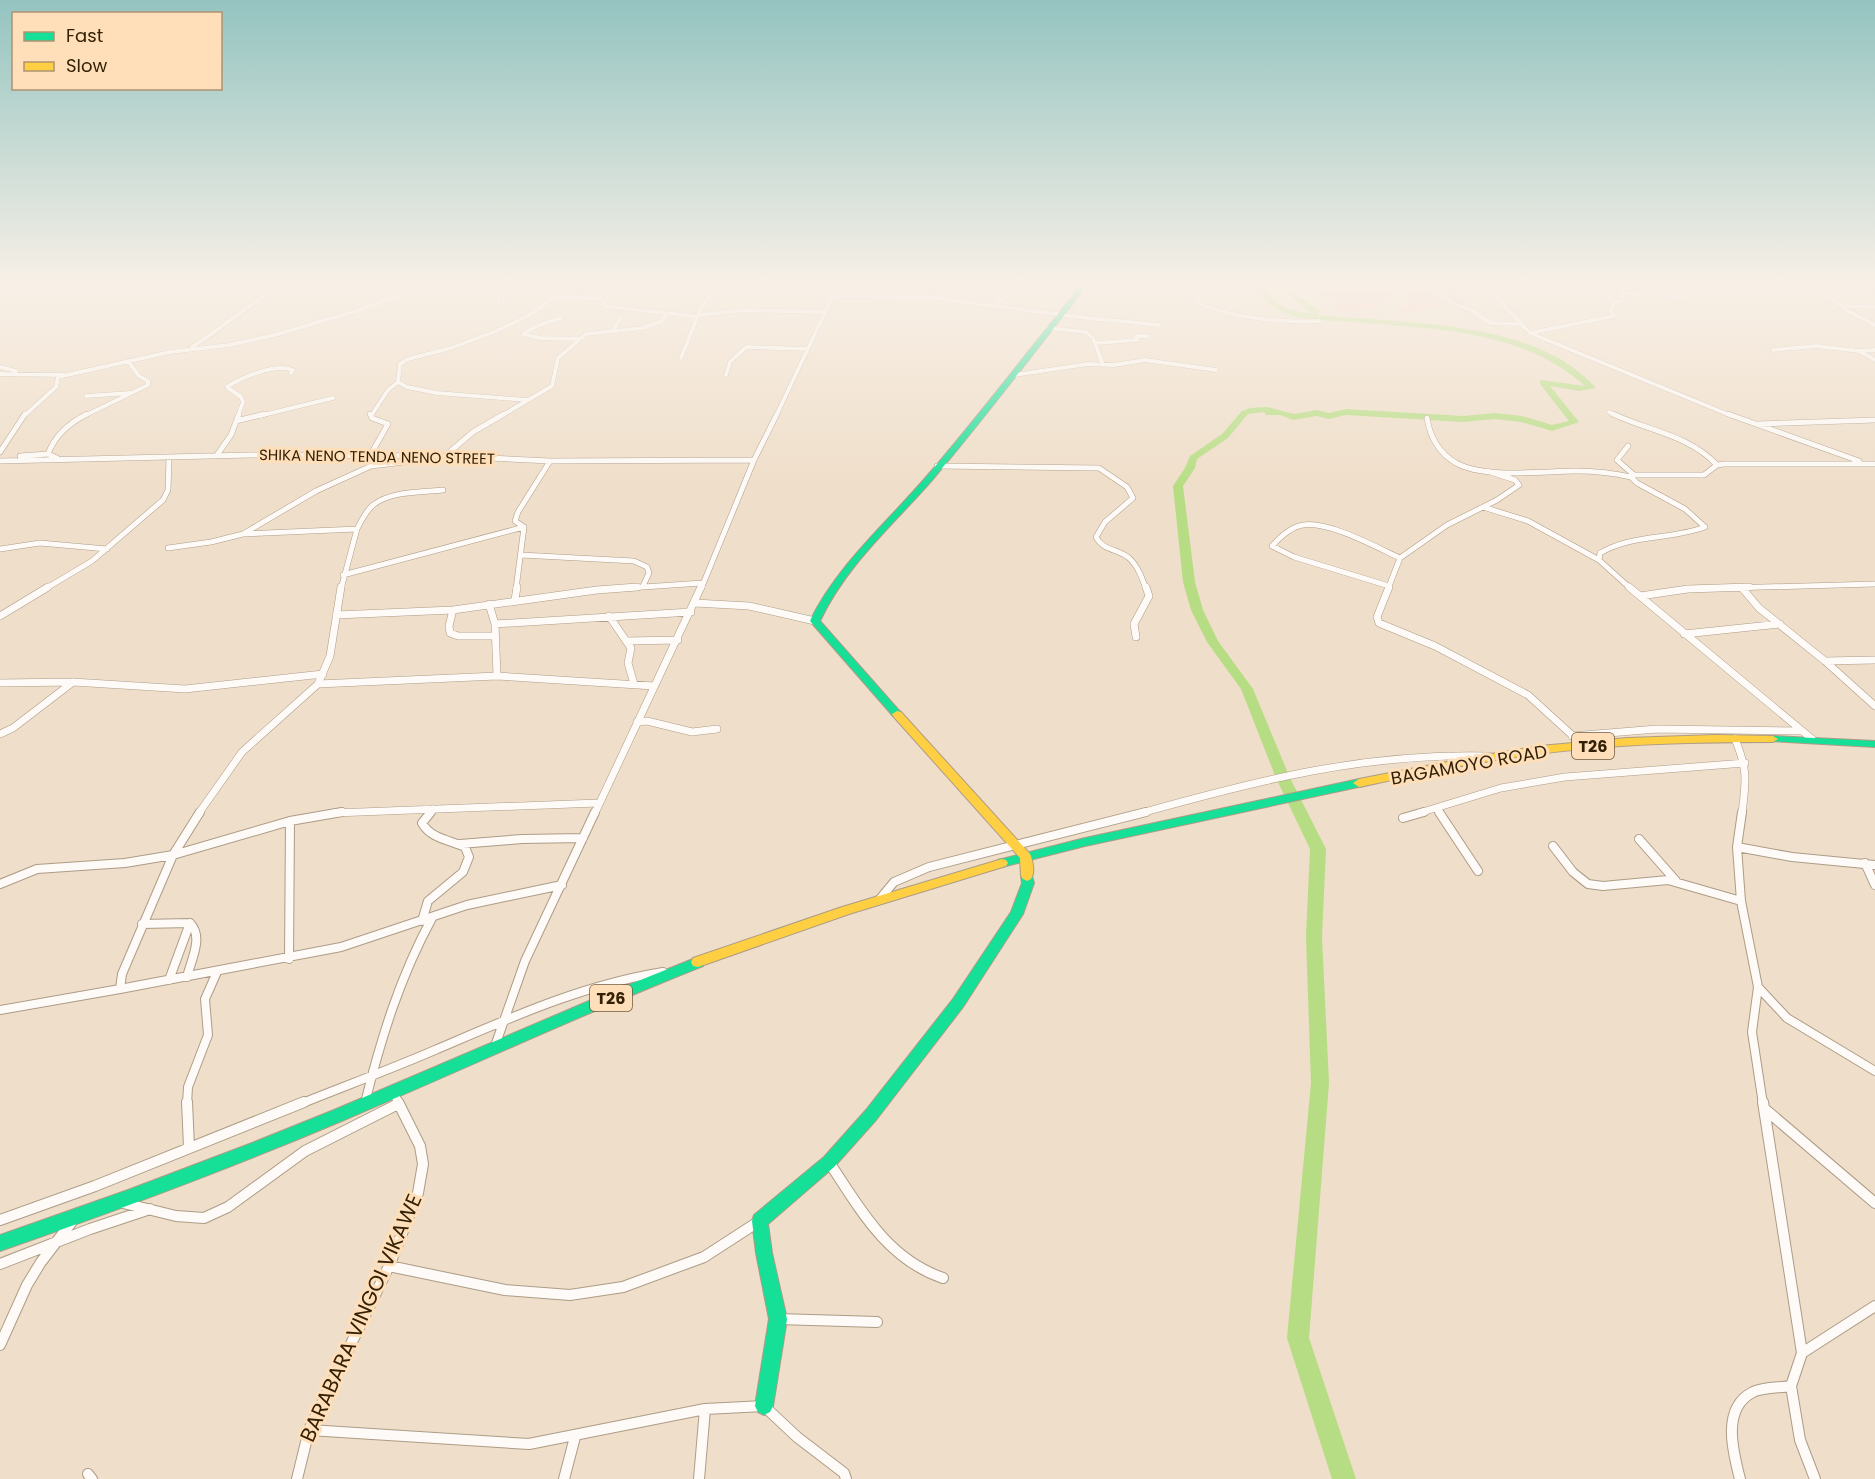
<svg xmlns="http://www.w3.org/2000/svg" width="1875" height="1479" font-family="Poppins,sans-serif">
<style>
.green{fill:#f7c9c4}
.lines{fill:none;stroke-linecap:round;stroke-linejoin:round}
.river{fill:#b6dd83;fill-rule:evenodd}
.street-far4-casing{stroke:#ad9c86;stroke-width:4.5}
.street-far3-casing{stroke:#ad9c86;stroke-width:6}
.street-far2-casing{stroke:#ad9c86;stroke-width:8}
.street-far1-casing{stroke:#ad9c86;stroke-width:10}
.street-casing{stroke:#ad9c86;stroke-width:12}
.fast-casing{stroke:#ad9c86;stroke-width:2}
.slow-casing{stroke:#ad9c86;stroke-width:2}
.street-far4{stroke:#fdfaf7;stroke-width:4}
.street-far3{stroke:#fdfaf7;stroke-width:5}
.street-far2{stroke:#fdfaf7;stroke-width:7}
.street-far1{stroke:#fdfaf7;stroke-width:8}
.street{stroke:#fdfaf7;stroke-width:10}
.fast{fill:#16e098;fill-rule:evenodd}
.slow{fill:#ffcf43;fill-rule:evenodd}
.labels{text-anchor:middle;stroke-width:6;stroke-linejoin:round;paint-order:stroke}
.far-street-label{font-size:15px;fill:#342105;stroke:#ffdfb9}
.shield{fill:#ffdfb9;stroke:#715a3b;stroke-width:1.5}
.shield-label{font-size:16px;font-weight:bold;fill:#342105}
.street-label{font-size:18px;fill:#342105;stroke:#ffdfb9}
.near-street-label{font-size:21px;fill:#342105;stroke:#ffdfb9}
</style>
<rect width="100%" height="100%" fill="#efdec9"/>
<!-- green -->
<path class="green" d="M1296 281C1321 281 1379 274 1395 296 1372 314 1362 311 1334 311L1337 301 1296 287Z
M1398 281C1423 281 1446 283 1465 303L1398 313 1410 301 1407 297 1411 288Z"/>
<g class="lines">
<!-- river -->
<path class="river" d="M1260 281H1266C1268 307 1292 311 1314 314L1295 300 1278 281H1284L1300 297 1320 311 1318 315C1405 324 1533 318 1596 388L1579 391 1550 386 1579 422 1552 431 1521 422 1495 419 1463 422 1346 415 1329 419 1317 416 1293 420 1280 415H1266L1264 412 1248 414 1228 438 1197 459 1195 468 1183 486 1195 582 1203 610 1218 641 1253 689 1290 778 1326 849 1322 937 1329 1083 1309 1338 1356 1479H1332L1287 1338 1311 1083 1306 937 1310 849 1276 778 1241 689 1207 642 1191 610 1183 582 1173 486 1185 468 1190 456 1222 434 1242 411 1250 408 1267 407 1294 414 1317 410 1329 413 1346 409 1463 416 1495 413 1522 416 1552 425 1569 421 1540 384V380L1585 386C1521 329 1432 329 1351 322 1327 320 1300 321 1278 310 1267 305 1260 293 1260 281Z"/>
<defs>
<path id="street-far4" d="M552 281 548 290 550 296 602 299 605 301 602 304 606 306 691 316 743 310 826 312
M942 281H947
M1227 281 1202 286 1197 303C1234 318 1280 323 1320 321
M1481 281 1530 333 1732 416
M1559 281 1565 286 1586 289 1619 302
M975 283 1029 288
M1875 284H1810L1846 310 1875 325
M1429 289 1451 300 1450 302 1473 311 1490 323 1517 324
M0 290H4
M834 296 926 297 1087 318 1160 325
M604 300 623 290 631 281
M498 302 500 296 503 295 548 290
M995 304 1039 281
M1841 306 1875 307
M561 318 537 326 523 334 540 338 580 339
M1049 328 1086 332 1093 338 1103 365
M614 330 620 318
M1530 333 1614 316 1611 311 1613 305 1625 299 1620 293 1683 297 1708 290 1701 286 1702 283 1720 281
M1095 343 1137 340 1136 336H1149
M192 347C225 326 255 299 289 281
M1773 350 1816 346 1859 351
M1875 350 1859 351 1875 360
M681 358 702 305 724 281
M0 367 16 371
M0 374 63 375
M726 375 730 362 746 347 808 349
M1014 375 1088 364 1114 365 1145 360 1216 370
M398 382 407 387 437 393 527 400
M86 396 130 393
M1609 412 1617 416
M24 416 56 387 58 377 170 352 229 345 275 335 356 311 437 281
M84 416 148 385V381L139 376 128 361
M238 416 243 402 241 397 227 387C242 377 276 363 293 370L291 373
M259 416 333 398
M371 416 388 390 398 382 400 364 408 359 451 348 494 332 526 317 555 297
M501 416 552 386 558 358 586 334 643 328 662 321 667 314
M776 416 840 281"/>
<path id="street-far3" d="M370 414 372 418 388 424 372 452 378 455
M1613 414C1649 431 1689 435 1717 465
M1728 414 1859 461
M1427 418C1430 437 1439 453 1456 463 1485 479 1543 471 1576 471 1594 471 1613 473 1631 477
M236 421 265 414
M1758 424 1875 420
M1628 446 1617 460 1634 475
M0 452 25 414
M217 455 231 435 239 414
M20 456 48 454
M445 456 473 432 504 414
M57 458 48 454C55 435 69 423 87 414
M0 461 251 455 446 456 550 461 754 460
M937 466 1099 468 1127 487 1133 498 1105 522 1096 537C1103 551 1119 549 1129 558 1138 566 1142 578 1146 589
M1483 507 1528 521 1599 560
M357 529C361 521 366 511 373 505 391 491 422 492 443 490
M243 534 357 529 341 589
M168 548 211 542 243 534 316 491 371 466 413 461
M0 549 40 543 107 549
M521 555 634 561 647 567 649 573 643 586
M343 575 524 527
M1389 586 1294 557 1272 546C1280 537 1291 527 1303 525 1329 521 1376 547 1400 558
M45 589 92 561 163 500 168 490 169 457
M516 589 524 527 515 521 518 512 550 461
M614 589 702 583
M701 589 754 460 777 414
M1388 589 1400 558 1447 525 1497 500 1519 485 1515 480 1487 471
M1631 589 1599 560 1600 553C1632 534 1670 540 1705 527L1685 509 1637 483 1631 477 1634 475H1704L1717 465 1724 464H1875
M1693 589 1875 584"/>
<path id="street-far2" d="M1389 587 1377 617 1379 623 1435 646 1528 695 1584 746
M1629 587 1812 739
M1742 588 1759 608 1825 661 1875 706
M1640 596 1688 589 1749 587
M515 600 517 587
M695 603 749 606 815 621
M489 604 495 624 497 676
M453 610 449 626 450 633 458 636H495
M336 615 453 610 597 590 637 587
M0 616 48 587
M609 616 631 648 628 663 634 684
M495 624 691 612
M1684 634 1780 624
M1136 637 1134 624 1149 596 1146 587
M626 641 678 640
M1825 661 1875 660
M0 683 73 682 185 689 323 674
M318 684 497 676 654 686
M637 722 647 721 692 732 717 729
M0 734 13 728 73 682
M1572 736 1657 729 1801 731
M1735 739C1748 770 1746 781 1742 813
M1437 808 1440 813
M199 813 242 752 318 684 330 656 341 587
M334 813 598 803
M430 813 433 809
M595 813 701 587
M1141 813C1259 780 1364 753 1488 756
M1419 813 1501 788 1565 777 1745 763"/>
<path id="street-far1" d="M200 812 173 855 122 974 120 989 341 947 467 905 562 885
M1439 812 1478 871
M1742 812 1737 847 1741 901 1758 987 1787 1018 1875 1071
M1403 818 1424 812
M1639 839 1676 881
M460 844 522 839 583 838
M1553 846 1573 872 1588 884 1603 886 1668 880 1741 901
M1737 847 1792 857 1875 865
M1865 863 1875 885
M0 884 37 869 125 863 173 855 290 821 342 812
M879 900 894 882 929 867 1146 812
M422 921 428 901 463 872 469 857 465 847C450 840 431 839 422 823L431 812
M142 924 190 923C204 937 191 960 187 977
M289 959 290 821
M169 980 190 923
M1758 987 1752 1032 1763 1104
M0 1010 120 989
M495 1046 525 961 595 812
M393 1091 399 1104
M365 1103C381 1038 400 977 432 918
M187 1104 188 1087 208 1035 205 999 217 972
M300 1104C345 1086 391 1069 435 1050 510 1018 582 985 663 972"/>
<path id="street" d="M187 1102 189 1147
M1763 1102 1802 1353 1791 1386 1800 1440 1815 1479
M1766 1110 1875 1203
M829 1162C860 1209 887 1259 943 1278
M123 1203 176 1216 204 1218 228 1207 305 1151 398 1104
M0 1220 95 1186 304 1102
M0 1264 90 1229 150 1209
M389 1266 505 1290 570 1295 623 1287 704 1257 758 1222
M778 1319 877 1322
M0 1345 27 1285 41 1262 71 1223
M1802 1353 1875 1306
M309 1430 529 1444 705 1409 764 1406 797 1437 844 1473 846 1479
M88 1474 92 1479
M297 1479 309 1430 389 1266 418 1193 423 1164 420 1146 398 1102
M564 1479 575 1437
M699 1479 705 1409
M1740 1479C1733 1452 1721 1408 1753 1392 1764 1387 1779 1388 1791 1386"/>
<path id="fast" d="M1082 281H1088L1075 301C1028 360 982 421 933 479 893 525 846 565 820 621L902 714 901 716H893L810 621C838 564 886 524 927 476 977 418 1023 358 1071 298Z
M1773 736 1875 741V747L1769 741 1768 739 1769 737Z
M1359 779 1363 780 1365 783 1363 786 1085 846 1002 867 998 866 996 863 998 860 1002 859 1085 838Z
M1027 871 1031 873 1034 883 1023 914 963 1007 876 1120 834 1167 768 1224 772 1253 787 1319 773 1406 770 1412 764 1415 758 1412 755 1406 769 1319 756 1253 752 1221 754 1215 824 1157 866 1110 953 999 1011 912 1022 883 1021 876 1023 873Z
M698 957 703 958 705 962 703 966C582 1014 464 1069 344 1120 231 1168 116 1211 0 1251V1235L128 1190 252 1143 334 1110 603 995Z"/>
<path id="slow" d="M897 711 901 712 1030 854C1033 860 1035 873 1031 879L1027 881 1023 879 1021 876 1020 858 893 716 892 714Z
M1715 735 1773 736 1778 739 1773 742C1687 742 1602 744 1517 757 1464 764 1411 776 1359 787L1353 783 1359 779 1472 757 1540 746 1627 738Z
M1002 859 1006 860 1008 863 1006 866 849 914 698 967 693 966 691 962 693 958 842 907Z"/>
</defs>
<!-- street-far4 casing -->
<use href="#street-far4" class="street-far4-casing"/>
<!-- street-far3 casing -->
<use href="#street-far3" class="street-far3-casing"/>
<!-- street-far2 casing -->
<use href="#street-far2" class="street-far2-casing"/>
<!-- street-far1 casing -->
<use href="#street-far1" class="street-far1-casing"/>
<!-- street casing -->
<use href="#street" class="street-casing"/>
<!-- fast casing -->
<use href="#fast" class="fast-casing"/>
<!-- slow casing -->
<use href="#slow" class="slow-casing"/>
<!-- street-far4 -->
<use href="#street-far4" class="street-far4"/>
<!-- street-far3 -->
<use href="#street-far3" class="street-far3"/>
<!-- street-far2 -->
<use href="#street-far2" class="street-far2"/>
<!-- street-far1 -->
<use href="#street-far1" class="street-far1"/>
<!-- street -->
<use href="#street" class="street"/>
<!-- fast -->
<use href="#fast" class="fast"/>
<!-- slow -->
<use href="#slow" class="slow"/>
</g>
<!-- sky -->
<linearGradient id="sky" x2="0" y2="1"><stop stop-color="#94c4c0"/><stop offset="0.58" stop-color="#f8f0e7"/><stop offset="1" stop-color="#f8f0e7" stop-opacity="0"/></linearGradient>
<rect width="1875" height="488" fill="url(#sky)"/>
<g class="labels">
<!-- far-street labels -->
<g class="far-street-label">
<text transform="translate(377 457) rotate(1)" y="5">SHIKA NENO TENDA NENO STREET</text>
</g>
<!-- shield labels -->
<g class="shield">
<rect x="1572" y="733" width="42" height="26" rx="4.5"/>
<rect x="590" y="985" width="42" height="26" rx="4.5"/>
</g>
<g class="shield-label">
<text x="1593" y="752">T26</text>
<text x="611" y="1004">T26</text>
</g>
<!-- street labels -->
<g class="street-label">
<text transform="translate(1469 765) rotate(-10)" y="6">BAGAMOYO ROAD</text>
</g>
<!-- near-street labels -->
<g class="near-street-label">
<text transform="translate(361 1318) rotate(-66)" y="7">BARABARA VINGOI VIKAWE</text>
</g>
</g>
<!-- legend -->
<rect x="12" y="12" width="210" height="78" fill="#ffdfb9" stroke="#ae9371" stroke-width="1.5"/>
<rect x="24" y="32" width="30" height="9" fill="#16e098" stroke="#ae9371" stroke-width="1.5"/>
<text x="66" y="42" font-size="18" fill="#342105">Fast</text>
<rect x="24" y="62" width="30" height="9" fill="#ffcf43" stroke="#ae9371" stroke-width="1.5"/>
<text x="66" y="72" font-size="18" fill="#342105">Slow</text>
</svg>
